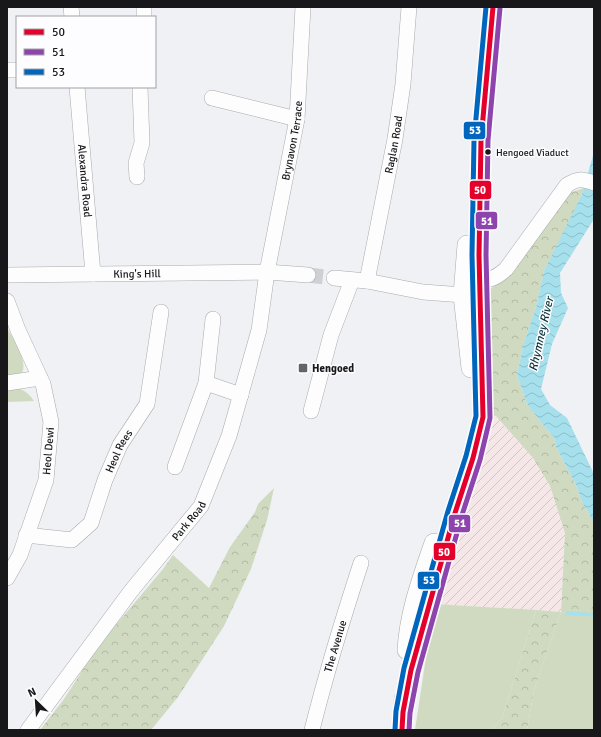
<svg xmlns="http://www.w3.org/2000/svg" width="601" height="737" font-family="Signika,sans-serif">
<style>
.industrial{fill:url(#industrial-furrows)}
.grass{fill:#d0dac0}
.forest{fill:url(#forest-crowns)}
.water{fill:url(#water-waves)}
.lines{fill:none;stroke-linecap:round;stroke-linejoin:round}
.stream{stroke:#a5e0ec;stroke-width:3.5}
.minor-tunnel{stroke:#cfd0d4;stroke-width:15;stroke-dasharray:15 8;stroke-linecap:butt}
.minor-casing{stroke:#a9aaac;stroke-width:16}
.major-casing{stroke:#a9aaac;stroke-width:20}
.minor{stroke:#fdfdfe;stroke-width:15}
.major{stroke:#fdfdfe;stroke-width:19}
.bus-1-casing{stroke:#fdfdff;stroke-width:8}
.bus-2-casing{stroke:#fdfdff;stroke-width:8}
.bus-3-casing{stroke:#fdfdff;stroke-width:8}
.bus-1{stroke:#e4002b;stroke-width:5}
.bus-2{stroke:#8e44ad;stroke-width:5}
.bus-3{stroke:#0065bd;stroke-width:5}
.bus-dot{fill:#18181b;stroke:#fdfdff;stroke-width:1.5}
.poi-dot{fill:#636467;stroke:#fdfdff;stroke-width:1.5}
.labels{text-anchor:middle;stroke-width:3;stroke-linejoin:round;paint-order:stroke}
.bus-label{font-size:10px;fill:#18181b;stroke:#fdfdff;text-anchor:start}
.street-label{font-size:11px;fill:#18181b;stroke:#fdfdff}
.poi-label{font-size:11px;font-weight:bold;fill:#18181b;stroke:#fdfdff;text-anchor:start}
.water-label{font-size:12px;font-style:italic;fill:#0d363d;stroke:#fdfdff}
.line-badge{stroke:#fdfdff;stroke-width:1.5}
.badge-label{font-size:11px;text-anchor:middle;font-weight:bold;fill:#fff}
</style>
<defs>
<pattern id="industrial-furrows" width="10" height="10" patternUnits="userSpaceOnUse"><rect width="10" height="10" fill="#f5e7e7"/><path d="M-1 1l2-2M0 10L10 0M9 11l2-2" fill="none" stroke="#d1c5c6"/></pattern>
<pattern id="forest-crowns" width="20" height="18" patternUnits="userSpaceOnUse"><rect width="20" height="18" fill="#d0dac0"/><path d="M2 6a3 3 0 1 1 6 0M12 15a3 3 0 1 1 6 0" fill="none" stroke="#b2baa4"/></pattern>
<pattern id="water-waves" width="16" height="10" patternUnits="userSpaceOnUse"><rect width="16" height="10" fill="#a5e0ec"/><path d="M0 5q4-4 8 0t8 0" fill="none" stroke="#8dbfca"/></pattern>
</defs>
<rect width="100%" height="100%" fill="#eff1f5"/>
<!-- industrial -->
<path class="industrial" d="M488 412 496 416 533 458 550 486 565 533 561 612 434 604Z"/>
<!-- grass -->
<path class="grass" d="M7 328C13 338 32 366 19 376 16 378 11 378 7 379Z
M7 387C19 387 27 390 34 401L7 402Z
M434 604 536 610 502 718 491 730H415Z
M561 612 594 615V730H527L534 690Z"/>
<!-- forest -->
<path class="forest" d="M584 188 582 194 569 223 544 271 536 307 523 346 517 375 527 404 543 425 554 437 556 447 576 485 582 502 594 523V615L561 612 534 690 527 730H491L502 718 536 610 561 612 565 533 550 486 533 458 496 416 488 412 483 295 514 270 569 193Z
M274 488 267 520 251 569 224 626 178 697 151 730H40L64 699 99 645 163 569 173 555 209 588 230 547 255 512 258 504Z"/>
<!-- water -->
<path class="water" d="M594 152V219L560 273 561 293 568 308 552 344 541 389 550 405 567 418 594 474V523L582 502 576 485 556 447 554 437 543 425 527 404 517 375 523 346 536 307 544 271 582 194Z"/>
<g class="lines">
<!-- stream -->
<path class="stream" d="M567 613 594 615"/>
<!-- minor-tunnel -->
<path class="minor-tunnel" d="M308 275 334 278"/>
<defs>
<g id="minor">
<path d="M71 7 72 17"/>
<path d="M144 17V7"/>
<path d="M7 70H17"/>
<path id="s1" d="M77 87 93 274"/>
<path d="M212 98 297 119"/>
<path d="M137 177 136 163 142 143 140 87"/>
<path id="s2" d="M7 275 267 272 308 275"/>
<path d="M334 278 367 281 423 292 463 295"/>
<path id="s3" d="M367 281 395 139 403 84 409 7"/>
<path d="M479 281C491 280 497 277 506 269L567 185C578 178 582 179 594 183"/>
<path d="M7 301 18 330 43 384 51 422 46 480 20 555 7 578"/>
<path d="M7 383 40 378"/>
<path d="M206 383 241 395"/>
<path d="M311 411 331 335 352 280"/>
<path d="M175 467 206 383 213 319"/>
<path id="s4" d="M26 535 72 540 91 523 105 480 120 445 147 404 161 312"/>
<path id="s5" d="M28 730 131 591 201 506 229 436 259 330 267 272 297 119 303 7"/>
<path id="s6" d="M312 730C326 674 343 618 361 563"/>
</g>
<path id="major" d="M467 245 463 295 471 368
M407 650C409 613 422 578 434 543
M403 712 411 670 455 513 473 458 483 417 479 255 481 140 493 7
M402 730 404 699"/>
</defs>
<!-- minor casing -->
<use href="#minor" class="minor-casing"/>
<!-- major casing -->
<use href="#major" class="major-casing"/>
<!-- minor -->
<use href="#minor" class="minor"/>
<!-- major -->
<use href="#major" class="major"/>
<defs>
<path id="bus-1" d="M402 730 403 712 411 670 455 513 473 458 483 417 479 255 481 140 493 7"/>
<path id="bus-2" d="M409 730 410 713 418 672 462 515 480 460 490 418 486 255 488 140 500 8"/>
<path id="bus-3" d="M395 730 396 711 404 668 448 511 466 456 476 416 472 255 474 140 486 7"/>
</defs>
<!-- bus-1 casing -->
<use href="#bus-1" class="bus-1-casing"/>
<!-- bus-2 casing -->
<use href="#bus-2" class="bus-2-casing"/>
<!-- bus-3 casing -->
<use href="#bus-3" class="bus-3-casing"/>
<!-- bus-1 -->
<use href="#bus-1" class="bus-1"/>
<!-- bus-2 -->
<use href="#bus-2" class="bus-2"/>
<!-- bus-3 -->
<use href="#bus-3" class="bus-3"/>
</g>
<!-- markers -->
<circle class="bus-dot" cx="488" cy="152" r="3.5"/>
<rect class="poi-dot" x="298" y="363" width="10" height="10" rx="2"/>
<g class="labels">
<!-- bus labels -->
<g class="bus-label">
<text x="496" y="156">Hengoed Viaduct</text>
</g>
<!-- street labels -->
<g class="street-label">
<text dy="4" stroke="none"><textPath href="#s5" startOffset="661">Brynavon Terrace</textPath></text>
<text dy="4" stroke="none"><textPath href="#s3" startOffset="139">Raglan Road</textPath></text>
<text dy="4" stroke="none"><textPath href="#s1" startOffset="94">Alexandra Road</textPath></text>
<text dy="4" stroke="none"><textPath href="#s2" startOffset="130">King's Hill</textPath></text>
<text transform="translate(48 451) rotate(-85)" y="4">Heol Dewi</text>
<text dy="4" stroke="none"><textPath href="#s4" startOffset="149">Heol Rees</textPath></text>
<text dy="4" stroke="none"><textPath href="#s5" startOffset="264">Park Road</textPath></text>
<text dy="4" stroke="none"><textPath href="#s6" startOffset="87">The Avenue</textPath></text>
</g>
<!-- poi labels -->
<g class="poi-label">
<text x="312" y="372">Hengoed</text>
</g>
<!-- water labels -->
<g class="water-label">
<text transform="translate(541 334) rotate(-77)" y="4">Rhymney River</text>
</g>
</g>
<g class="line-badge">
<rect x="463" y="121" width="23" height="19" rx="4" fill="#0065bd"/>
<rect x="469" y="180" width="23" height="20" rx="4" fill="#e4002b"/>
<rect x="475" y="211" width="23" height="19" rx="4" fill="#8e44ad"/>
<rect x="448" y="514" width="23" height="19" rx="4" fill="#8e44ad"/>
<rect x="433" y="542" width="23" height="19" rx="4" fill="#e4002b"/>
<rect x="417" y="571" width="23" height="19" rx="4" fill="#0065bd"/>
</g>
<g class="badge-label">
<text x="475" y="134">53</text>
<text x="480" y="194">50</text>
<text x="487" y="225">51</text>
<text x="460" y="527">51</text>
<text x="444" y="556">50</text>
<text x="429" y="584">53</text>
</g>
<!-- border -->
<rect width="601" height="737" fill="none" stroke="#18181b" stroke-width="16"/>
<!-- legend -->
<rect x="16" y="16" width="140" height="72" fill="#fdfdff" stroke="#a1a1a4"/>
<rect x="24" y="29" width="20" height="6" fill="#e4002b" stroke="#a1a1a4"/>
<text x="52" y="36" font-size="12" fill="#18181b">50</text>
<rect x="24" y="49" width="20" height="6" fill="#8e44ad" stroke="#a1a1a4"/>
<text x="52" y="56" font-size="12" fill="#18181b">51</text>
<rect x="24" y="69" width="20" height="6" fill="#0065bd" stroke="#a1a1a4"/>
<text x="52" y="76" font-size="12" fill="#18181b">53</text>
<!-- north arrow -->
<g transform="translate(36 701) rotate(335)" stroke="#fdfdff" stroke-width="3" paint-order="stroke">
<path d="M0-3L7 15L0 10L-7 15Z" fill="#18181b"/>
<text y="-6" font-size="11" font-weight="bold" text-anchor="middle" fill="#18181b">N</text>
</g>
</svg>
